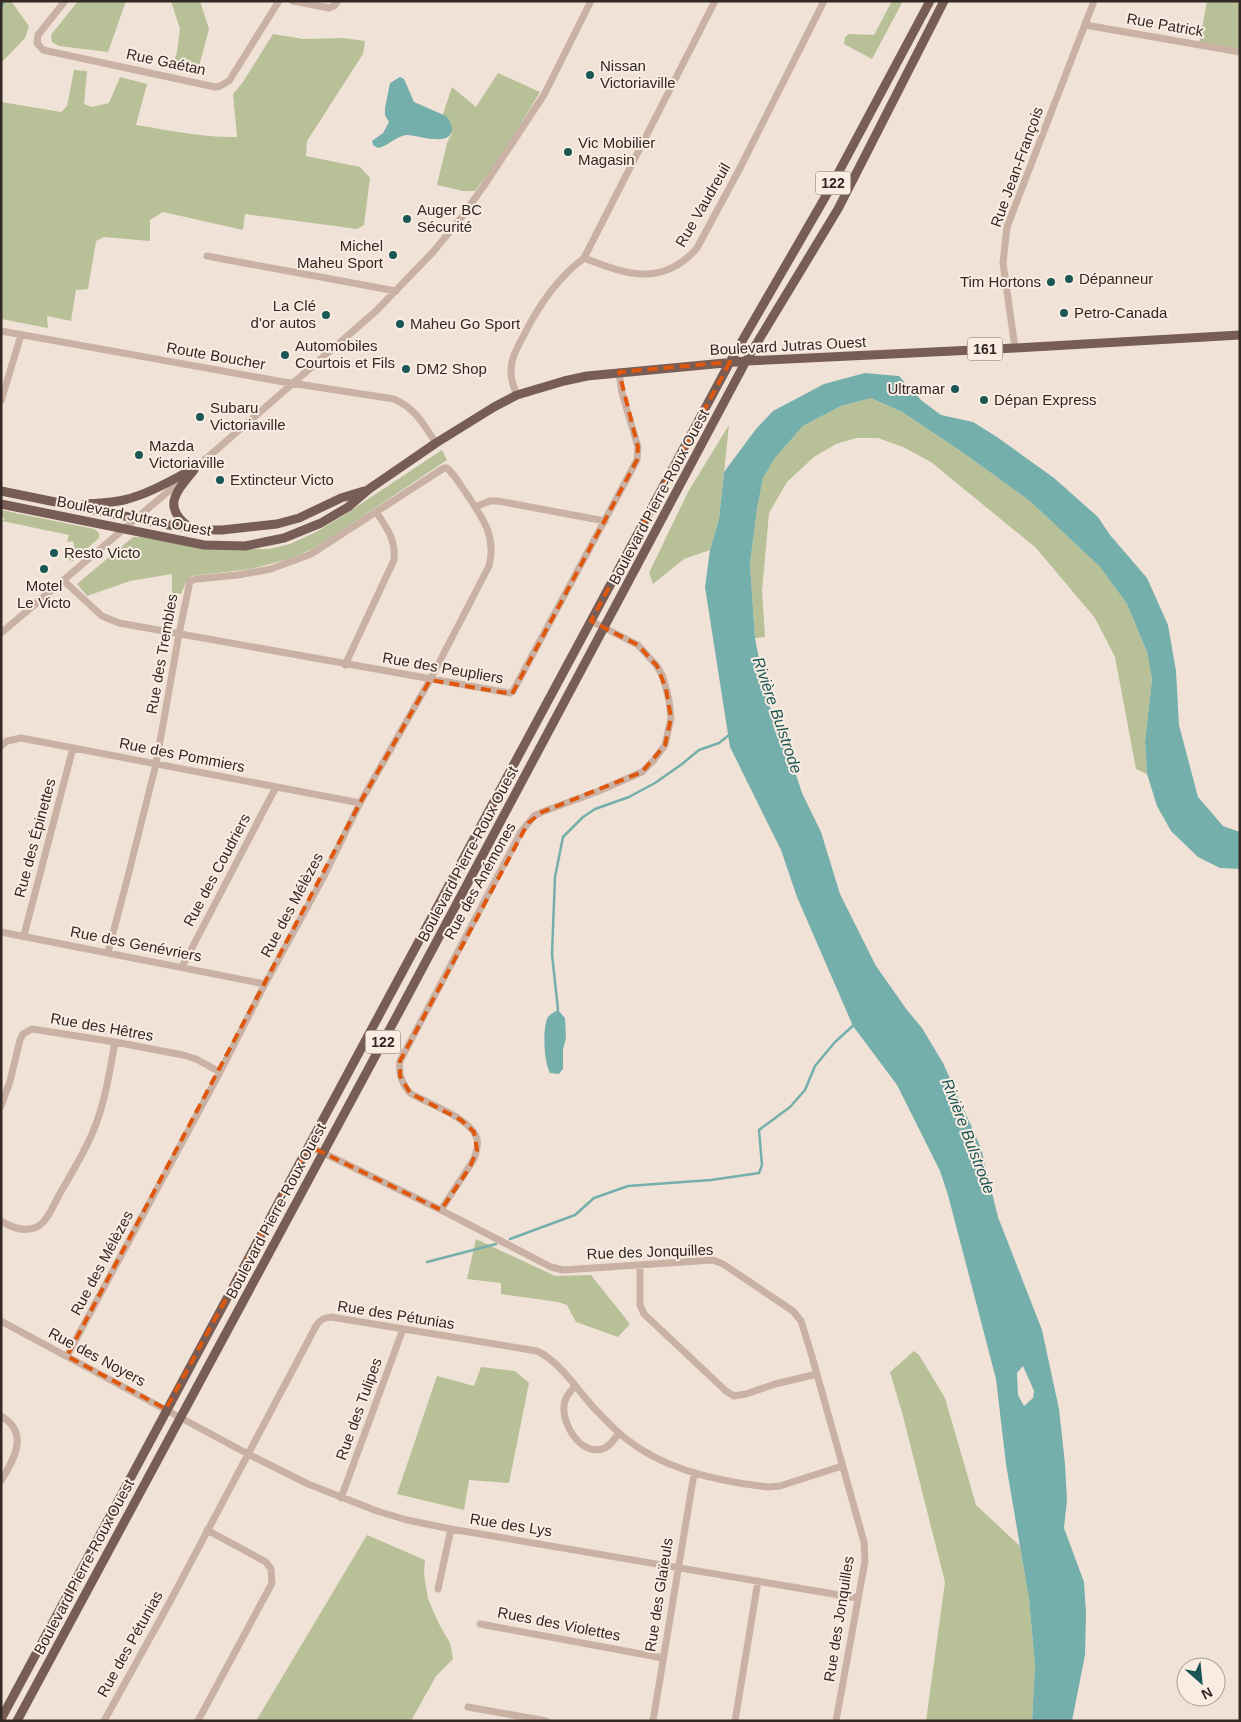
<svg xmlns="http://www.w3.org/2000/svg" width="1241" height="1722" font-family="Arial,sans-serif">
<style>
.green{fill:#b7c097}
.water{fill:#75afab;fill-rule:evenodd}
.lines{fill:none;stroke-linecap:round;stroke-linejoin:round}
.stream{stroke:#75afab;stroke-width:2.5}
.minor{stroke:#c9b1a3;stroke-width:7}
.major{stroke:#775d56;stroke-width:9}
.marked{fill:none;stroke:#df570d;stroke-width:4;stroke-dasharray:10 6;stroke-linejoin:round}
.poi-dot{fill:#1a5654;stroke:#f9ede3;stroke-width:2}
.labels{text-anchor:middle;stroke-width:4;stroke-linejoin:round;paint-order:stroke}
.shield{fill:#f9ede3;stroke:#6f635e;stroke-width:1}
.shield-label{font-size:14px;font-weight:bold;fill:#342825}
.street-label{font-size:15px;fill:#342825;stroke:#f9ede3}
.poi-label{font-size:15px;fill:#342825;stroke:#f9ede3;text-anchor:start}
.water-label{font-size:16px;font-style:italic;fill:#1a5654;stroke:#f9ede3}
</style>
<rect width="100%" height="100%" fill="#f1e2d7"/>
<!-- green -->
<path class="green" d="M1 1H11L29 26 25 38 1 63Z
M78 1H126L108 52 59 46 52 42 51 35Z
M171 1H200L209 29 197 74 172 69 177 52 180 29Z
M892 1H903L872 59 844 44 845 37 849 34 874 35Z
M1207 1H1240V52L1199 45Z
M273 34 303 39 343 38 365 41 363 54 307 141 306 156 360 167 370 178 364 225 357 229 245 214 243 230 163 212 150 220V241L104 237 96 241 88 289 76 290 71 321 47 316 48 328 1 319V102L61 112 67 106 74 70 87 71 84 104 92 107 109 103 120 77 147 84 136 125C169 130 203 138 237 137L233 94 243 82Z
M498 73 540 92 503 153 475 191H463L437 185 447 143 452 133 449 120 443 114 452 87 476 107Z
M871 398 902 412 962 452 1031 502 1100 567 1127 604 1147 652 1152 679 1145 742 1147 774 1136 769 1115 657 1095 618 1036 548 931 462 903 447 878 438H856L836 444 814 457 787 482 769 513 762 591 765 637 755 638 750 564 757 509 763 478 775 458 803 426 841 406Z
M729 425 719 519 710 550 684 559 653 584 649 573 688 492Z
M442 450 447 460 339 532 312 549 289 559 251 569 192 576 187 580 181 594 172 593V574L130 581 87 596 77 584 133 537H142L206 549H269L290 544 316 532 341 517Z
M1 510 94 529 99 533V538L73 561 69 560 67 555 75 549 73 541 67 542 69 535 2 521 5 518 1 517Z
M476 1239 555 1276 591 1275 630 1324 618 1337 576 1322 567 1305 558 1302 501 1294V1283L467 1279Z
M914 1351 919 1355 945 1398 976 1505 1020 1546 1029 1599 1035 1666 1032 1721H926L945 1582 903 1416 890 1372Z
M481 1367 515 1371 529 1383 509 1483 469 1480 464 1510 397 1494 437 1376 474 1386Z
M367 1535 425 1560 424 1574 428 1599 439 1624 450 1643 453 1659 436 1676 411 1721H256Z"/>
<!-- water -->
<path class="water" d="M400 77 404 79 414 102 446 116C450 120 452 125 452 130 450 148 415 134 406 135 395 137 388 146 378 148L373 145 372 141 383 133 389 122 385 115V108L390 83Z
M865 373 899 376 921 400 941 415 973 422 997 437 1054 478 1098 517 1110 535 1147 578 1168 625 1176 671 1179 725 1198 797 1223 826 1240 832V869L1220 868 1198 857 1171 831 1157 806 1147 774 1145 742 1152 679 1147 652 1127 604 1100 567 1031 502 962 452 902 412 871 398 841 406 803 426 775 458 763 478 757 509 750 564 755 638 767 700 787 747 802 793 821 832 840 894 876 966 907 1010 922 1028 943 1063 973 1130 981 1148 998 1217 1042 1330 1059 1409 1065 1464 1067 1500 1064 1528 1084 1582 1086 1613 1085 1655 1072 1721H1032L1035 1666 1029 1599 1006 1464 996 1379 948 1195 940 1171 897 1085 853 1026 797 897 781 850 730 747 705 587 710 550 719 519 724 472 756 429 773 411 824 384ZM1023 1366 1034 1391 1033 1398 1024 1406 1018 1395 1017 1373Z
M558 1010 565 1018 566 1038 563 1049V1069L559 1074 550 1073C544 1063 542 1028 548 1017 550 1014 554 1012 558 1010Z"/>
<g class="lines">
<!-- stream -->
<path class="stream" d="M1 7 4 1
M558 1010 552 954 555 877 563 837 583 817 595 809 629 797 655 783 682 764 699 750 719 743 729 735
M510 1239 575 1215 594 1198 628 1186 711 1180 759 1173 762 1165 759 1130 790 1107 805 1090 815 1066 835 1042 856 1023
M427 1262 496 1244"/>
<!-- minor -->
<path class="minor" d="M65 1 38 35 37 43 43 50 215 87 220 86 229 81 279 1
M293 1 329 8 334 6 338 1
M1085 25 1240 52
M207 256 396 291
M584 258 715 1
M1 331 278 381 394 399C415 408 424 425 436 443
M1015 348 1003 263 1007 227 1094 1
M517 395C514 388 511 381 511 373 510 360 517 348 523 337 538 306 556 279 584 258 627 275 663 287 697 248L739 170 824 1
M1 401 21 335
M192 471 376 311 433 252 461 218 483 187 544 95 591 1
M475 507 490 501H498L605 521
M64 581 102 616 119 623 510 693 513 691 637 460 638 447 622 393 619 372
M1 633 184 478
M345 665 394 560C396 540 387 528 376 512
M1 746 7 741 21 738 360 803
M1 932 265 984
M24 935 73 748
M182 967 276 787
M1 1106 10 1081 20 1040 23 1034 32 1029 115 1042 183 1055 196 1059 220 1072
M309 1146 441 1210 551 1267 563 1270 713 1260 723 1264 793 1311 801 1321 811 1353 864 1542 865 1561 836 1721
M441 1210 474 1159C476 1152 479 1146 477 1139 472 1118 428 1104 410 1093 402 1084 398 1074 400 1061L521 832 534 816 542 812 599 791 642 772 654 760 665 745 671 718 669 700 663 677 657 666 638 645 591 621
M1 1221C11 1227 22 1232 34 1228 46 1225 53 1206 59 1195 72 1172 87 1149 96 1124 106 1097 110 1069 115 1042
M640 1266V1305L644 1314 726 1391 734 1396 746 1394 775 1384 817 1374
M1 1321 248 1454 308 1484 377 1511 407 1520 451 1529 857 1598
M67 1356 220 1072 265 984 323 878 360 803 430 680 489 566C497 536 482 517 466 493 460 485 455 475 447 468H444L311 554 271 569 238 575 197 579 190 581 179 634 156 764 126 884 108 952
M575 1386C570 1392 564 1398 564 1406 562 1424 580 1455 602 1449 610 1447 614 1439 619 1433
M1 1416C30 1433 14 1459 1 1481
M341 1498 403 1329
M438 1589 451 1529
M480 1624 663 1658
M468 1707 546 1721
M104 1721 166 1609 316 1326C320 1320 323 1318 331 1317L537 1351C559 1361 577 1389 593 1407 605 1419 615 1431 629 1441 666 1470 722 1482 768 1487L780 1486 842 1466
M198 1721 272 1583 271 1569 266 1562 207 1530
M653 1721 694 1474
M735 1721 758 1581"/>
<!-- major -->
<path class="major" d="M1 491 169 525 204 530H222L277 524 299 518 341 498 364 491
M1 504 204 545 245 546 284 538 321 523 348 507 369 489 436 443 494 407 517 395 564 381 587 376 746 361 1015 348 1240 335
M85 504C98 503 111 503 124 500 149 494 172 480 195 468
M189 527C161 506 177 491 194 470
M1 1719 730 362 827 194 930 1
M17 1721 399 1012 746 361 838 209 944 1"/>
</g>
<!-- marked area -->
<path class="marked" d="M730 362 591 621 638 645 657 666 666 689 671 718 665 745 642 772 542 812 528 823 400 1061V1076L410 1093 461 1120 474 1132 477 1150 470 1167 441 1210 309 1146 166 1409 67 1356 360 803 430 680 512 694 637 460 638 447 619 372Z"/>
<!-- markers -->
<g class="poi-dot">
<circle cx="590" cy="75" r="5"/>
<circle cx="568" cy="152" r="5"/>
<circle cx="407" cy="219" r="5"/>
<circle cx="393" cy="255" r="5"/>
<circle cx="1069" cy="279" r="5"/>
<circle cx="1051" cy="282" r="5"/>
<circle cx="1064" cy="313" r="5"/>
<circle cx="326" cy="315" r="5"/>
<circle cx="400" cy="324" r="5"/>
<circle cx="285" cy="355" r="5"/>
<circle cx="406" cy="369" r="5"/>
<circle cx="955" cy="389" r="5"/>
<circle cx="984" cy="400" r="5"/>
<circle cx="200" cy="417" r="5"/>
<circle cx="139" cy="455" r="5"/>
<circle cx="220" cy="480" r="5"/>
<circle cx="54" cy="553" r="5"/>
<circle cx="44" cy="569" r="5"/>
</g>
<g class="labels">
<!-- shield labels -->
<g class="shield">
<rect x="815.5" y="171.5" width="35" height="23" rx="4"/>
<rect x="967.5" y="337.5" width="35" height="23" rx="4"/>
<rect x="365.5" y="1030.5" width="35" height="23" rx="4"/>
</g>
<g class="shield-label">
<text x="833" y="188">122</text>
<text x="985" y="354">161</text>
<text x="383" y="1047">122</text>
</g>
<!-- street labels -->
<g class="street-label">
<text transform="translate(1165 25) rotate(10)" y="5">Rue Patrick</text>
<text transform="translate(166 62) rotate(12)" y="5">Rue Gaétan</text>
<text transform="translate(1017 167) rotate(-70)" y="5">Rue Jean-François</text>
<text transform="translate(703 205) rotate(-60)" y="5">Rue Vaudreuil</text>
<text transform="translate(788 346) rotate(-3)" y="5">Boulevard Jutras Ouest</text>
<text transform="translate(216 356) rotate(10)" y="5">Route Boucher</text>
<text transform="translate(659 497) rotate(-62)" y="5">Boulevard Pierre-Roux Ouest</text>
<text transform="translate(134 516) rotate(11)" y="5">Boulevard Jutras Ouest</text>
<text transform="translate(162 654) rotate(-80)" y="5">Rue des Trembles</text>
<text transform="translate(443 668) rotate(10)" y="5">Rue des Peupliers</text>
<text transform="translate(182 755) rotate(11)" y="5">Rue des Pommiers</text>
<text transform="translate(35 838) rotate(-75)" y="5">Rue des Épinettes</text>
<text transform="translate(468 854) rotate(-62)" y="5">Boulevard Pierre-Roux Ouest</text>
<text transform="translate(217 870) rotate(-62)" y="5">Rue des Coudriers</text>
<text transform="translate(480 881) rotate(-61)" y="5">Rue des Anémones</text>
<text transform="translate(292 905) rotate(-62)" y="5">Rue des Mélèzes</text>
<text transform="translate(136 944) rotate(11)" y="5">Rue des Genévriers</text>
<text transform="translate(102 1027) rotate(10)" y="5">Rue des Hêtres</text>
<text transform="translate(276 1211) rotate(-62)" y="5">Boulevard Pierre-Roux Ouest</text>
<text transform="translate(650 1252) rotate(-2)" y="5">Rue des Jonquilles</text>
<text transform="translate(102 1263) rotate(-62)" y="5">Rue des Mélèzes</text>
<text transform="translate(396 1315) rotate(9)" y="5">Rue des Pétunias</text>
<text transform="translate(97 1357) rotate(28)" y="5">Rue des Noyers</text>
<text transform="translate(359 1409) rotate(-70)" y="5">Rue des Tulipes</text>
<text transform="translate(511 1525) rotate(9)" y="5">Rue des Lys</text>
<text transform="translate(84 1567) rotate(-62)" y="5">Boulevard Pierre-Roux Ouest</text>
<text transform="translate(659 1595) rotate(-81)" y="5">Rue des Glaïeuls</text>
<text transform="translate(839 1619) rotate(-81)" y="5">Rue des Jonquilles</text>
<text transform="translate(559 1624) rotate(11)" y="5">Rues des Violettes</text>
<text transform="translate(130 1644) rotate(-61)" y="5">Rue des Pétunias</text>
</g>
<!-- poi labels -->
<g class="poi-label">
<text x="600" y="71">Nissan<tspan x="600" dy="17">Victoriaville</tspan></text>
<text x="578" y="148">Vic Mobilier<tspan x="578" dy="17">Magasin</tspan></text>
<text x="417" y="215">Auger BC<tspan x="417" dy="17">Sécurité</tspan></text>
<text x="383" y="251" text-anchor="end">Michel<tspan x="383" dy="17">Maheu Sport</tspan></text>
<text x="1079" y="284">Dépanneur</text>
<text x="1041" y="287" text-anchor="end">Tim Hortons</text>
<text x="316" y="311" text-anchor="end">La Clé<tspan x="316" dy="17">d'or autos</tspan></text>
<text x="1074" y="318">Petro-Canada</text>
<text x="410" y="329">Maheu Go Sport</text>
<text x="295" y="351">Automobiles<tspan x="295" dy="17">Courtois et Fils</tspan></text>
<text x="416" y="374">DM2 Shop</text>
<text x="945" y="394" text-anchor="end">Ultramar</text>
<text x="994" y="405">Dépan Express</text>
<text x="210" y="413">Subaru<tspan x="210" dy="17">Victoriaville</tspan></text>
<text x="149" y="451">Mazda<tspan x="149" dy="17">Victoriaville</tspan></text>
<text x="230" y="485">Extincteur Victo</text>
<text x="64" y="558">Resto Victo</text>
<text x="44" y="591" text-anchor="middle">Motel<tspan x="44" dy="17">Le Victo</tspan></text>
</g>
<!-- water labels -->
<g class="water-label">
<text transform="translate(778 715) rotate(71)" y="6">Rivière Bulstrode</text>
<text transform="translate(969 1136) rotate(69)" y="6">Rivière Bulstrode</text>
</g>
</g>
<!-- border -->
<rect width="1241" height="1722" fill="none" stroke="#342825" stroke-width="5"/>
<!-- north arrow -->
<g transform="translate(1201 1682) rotate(153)"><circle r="24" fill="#f9ede3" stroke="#aa9e97"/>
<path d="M0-4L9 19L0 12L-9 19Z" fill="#1a5654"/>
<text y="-8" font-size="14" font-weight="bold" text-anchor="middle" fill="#342825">N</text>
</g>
</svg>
